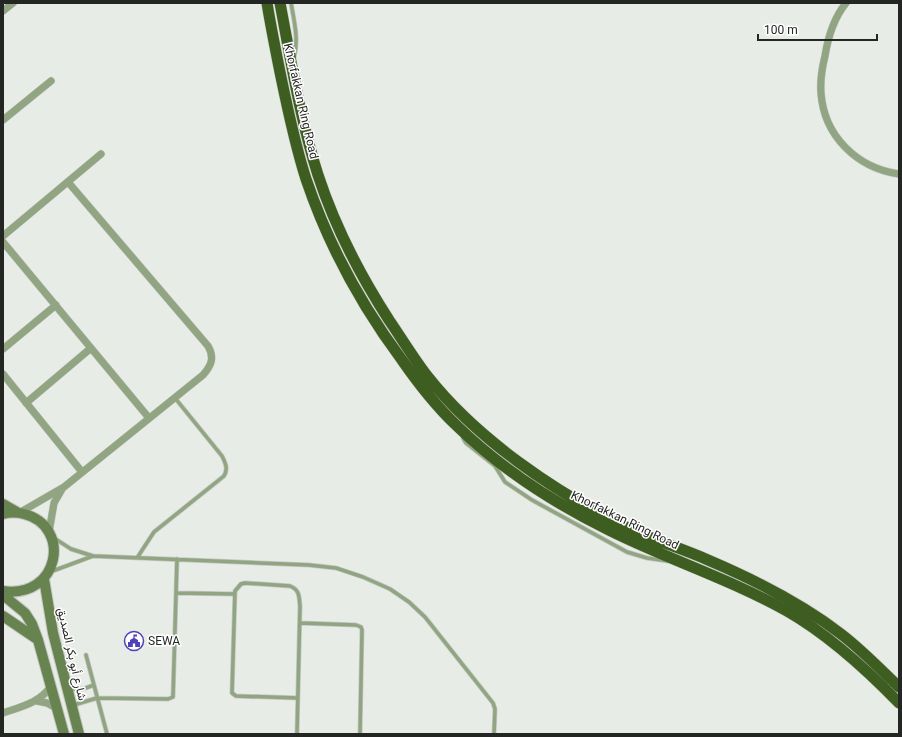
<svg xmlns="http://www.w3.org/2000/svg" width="902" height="737" font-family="Roboto,Vazirmatn,sans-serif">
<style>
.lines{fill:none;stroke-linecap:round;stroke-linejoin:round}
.service-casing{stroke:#c5c8c3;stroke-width:5}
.minor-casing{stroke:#c5c8c3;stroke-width:8}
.secondary-casing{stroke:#c5c8c3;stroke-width:12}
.trunk-casing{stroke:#c5c8c3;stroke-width:12}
.service{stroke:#91a583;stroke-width:3.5}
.minor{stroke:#91a583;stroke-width:7}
.secondary{stroke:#668350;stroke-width:10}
.trunk{stroke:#3d5e20;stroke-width:11}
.labels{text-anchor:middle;stroke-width:3;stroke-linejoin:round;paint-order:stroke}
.street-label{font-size:12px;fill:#242623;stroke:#fff}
.poi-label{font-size:12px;fill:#242623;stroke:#fff;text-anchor:start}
</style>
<rect width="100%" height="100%" fill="#e8ece6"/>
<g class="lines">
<defs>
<path id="service" d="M291 3C294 20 299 40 294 57
M463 438 466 443 495 466 505 482 532 500 627 552 647 558 668 561
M93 556 309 565 336 568 363 577 390 589 409 602 425 617 493 703 495 709 494 734
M137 558 154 532 224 476C228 469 226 464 222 456L175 398
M50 572 93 556 71 549 54 538
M176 593 235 594
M300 623 356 625 361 627 362 630 360 734
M86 655 107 734
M70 689H83L94 685
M75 707 77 704 97 698 168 699 173 697 177 559
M297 734 300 606C299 597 300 590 290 586L245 583 241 584 235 591 232 693 236 696 298 698"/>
<path id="minor" d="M846 3C833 19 828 37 825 56 822 68 820 80 821 93 824 136 857 168 899 174
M3 11 13 3
M3 120 51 81
M3 236 101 154
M3 242 149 418
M3 349 56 305
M3 374 82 472
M26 403 91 348
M19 513 64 487 203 375C211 366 215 358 208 346L68 182
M49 532 54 503 62 489
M37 701 47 703 56 708
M3 713C20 707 40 703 51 686"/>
<path id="secondary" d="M3 504 17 512
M3 514C10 512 17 512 24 514 72 526 60 599 3 591
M44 579 53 633 79 734
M3 595 25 613 32 624 38 640 64 734
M3 616 37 639"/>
<path id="trunk" d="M267 3C271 28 276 52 281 77 288 111 295 145 306 179 328 244 361 305 402 360 418 383 436 406 456 425 500 468 554 503 609 530 667 559 730 579 787 611 829 635 866 669 899 703
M280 3C291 61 300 119 318 175 335 227 360 275 389 320 402 339 414 359 428 377 477 439 556 493 626 527 653 540 681 548 708 560 755 580 801 603 841 634 862 650 880 669 899 687"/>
</defs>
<!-- service casing -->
<use href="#service" class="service-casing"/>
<!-- minor casing -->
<use href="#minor" class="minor-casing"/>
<!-- secondary casing -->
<use href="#secondary" class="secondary-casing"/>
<!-- trunk casing -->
<use href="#trunk" class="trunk-casing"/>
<!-- service -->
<use href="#service" class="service"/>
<!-- minor -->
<use href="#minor" class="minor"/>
<!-- secondary -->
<use href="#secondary" class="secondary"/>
<!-- trunk -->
<use href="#trunk" class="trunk"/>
</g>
<!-- icons -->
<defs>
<symbol id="civic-ring" viewBox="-11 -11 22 22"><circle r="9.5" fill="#fff" stroke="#5041b8" stroke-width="1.5"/><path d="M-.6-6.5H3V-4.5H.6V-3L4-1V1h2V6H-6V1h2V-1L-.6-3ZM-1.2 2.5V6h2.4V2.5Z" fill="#5041b8"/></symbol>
</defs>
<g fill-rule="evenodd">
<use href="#civic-ring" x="123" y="630" width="22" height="22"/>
</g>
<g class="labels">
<!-- street labels -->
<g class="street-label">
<text transform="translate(301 101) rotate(77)" y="4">Khorfakkan Ring Road</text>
<text transform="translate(625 520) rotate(26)" y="4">Khorfakkan Ring Road</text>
<text transform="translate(72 654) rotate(77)" y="4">شارع أبو بكر الصديق</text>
</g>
<!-- poi labels -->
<g class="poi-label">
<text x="148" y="645">SEWA</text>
</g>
</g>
<!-- border -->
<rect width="902" height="737" fill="none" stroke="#242623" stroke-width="8"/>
<!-- scale -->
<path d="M758 34v6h119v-6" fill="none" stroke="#242623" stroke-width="2"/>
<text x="764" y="34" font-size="12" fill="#242623" stroke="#ffffff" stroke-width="3" paint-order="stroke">100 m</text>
</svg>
